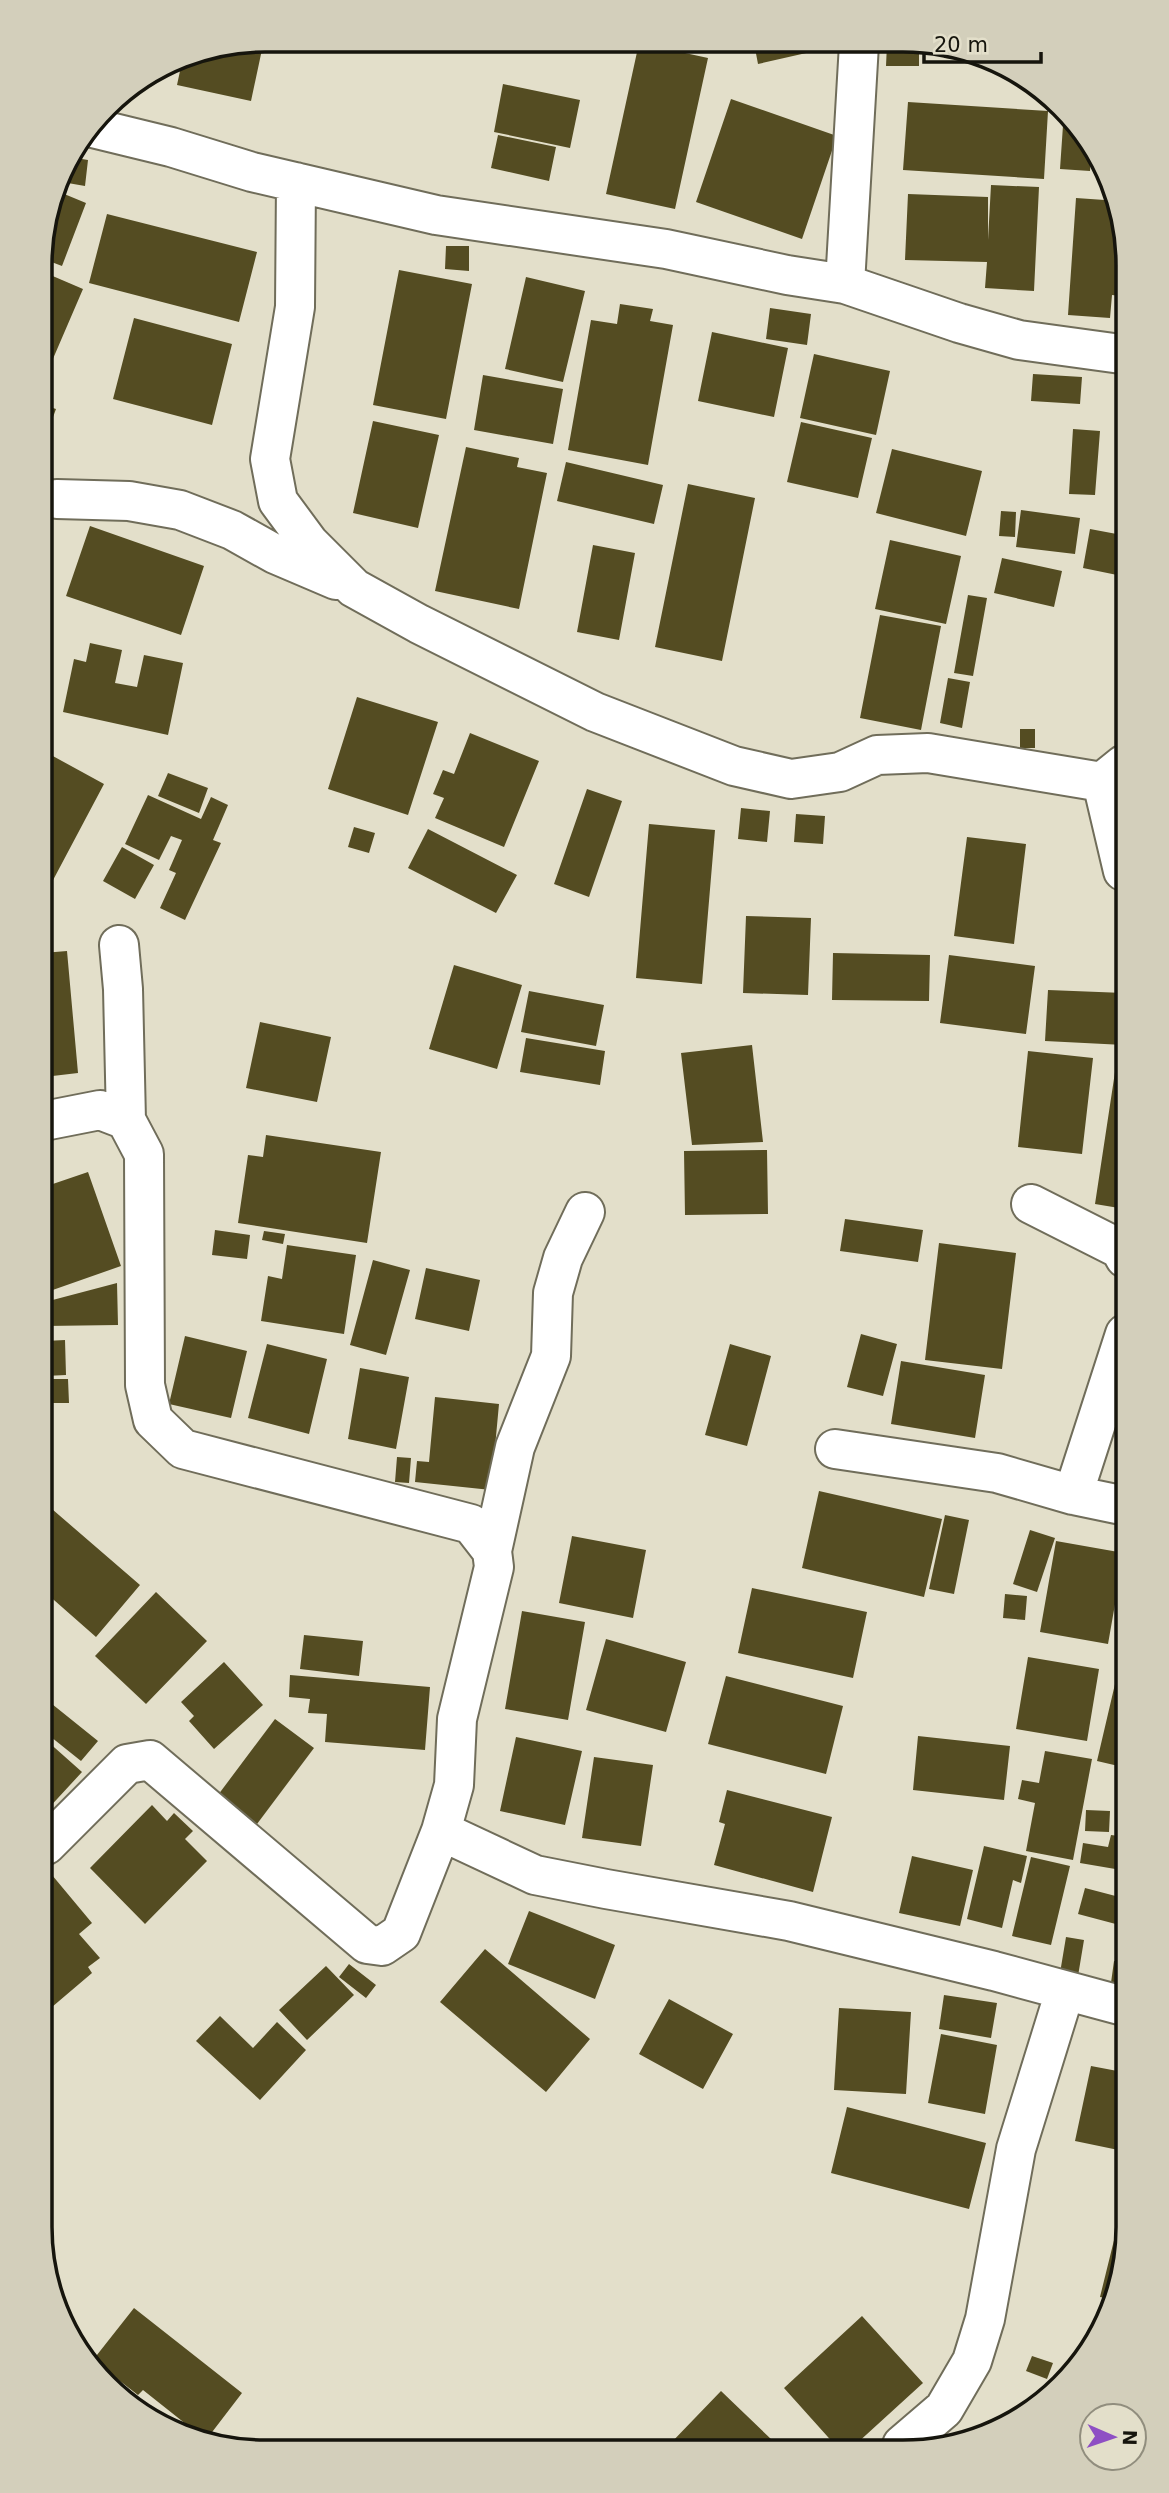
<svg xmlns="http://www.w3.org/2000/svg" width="1169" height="2493" font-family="'DejaVu Sans',sans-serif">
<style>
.building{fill:#544c22}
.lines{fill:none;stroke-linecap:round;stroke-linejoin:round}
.minor-casing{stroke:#706d5a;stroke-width:42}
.minor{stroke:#fff;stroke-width:38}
.rim{fill:none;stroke:#16150d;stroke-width:3.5}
</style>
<rect width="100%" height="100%" fill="#e3dfca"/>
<!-- building -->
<path class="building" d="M264 40 251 101 177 85 183 57Z
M639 43 708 58 675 209 606 194Z
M754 43 823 44 824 49 758 64Z
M887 44H919V66H886Z
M945 44 947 45 978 60 944 58Z
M503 84 580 100 570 148 494 132Z
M731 99 837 136 802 239 696 202Z
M908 102 1048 111 1044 179 903 170Z
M1064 111 1092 144 1090 171 1060 169Z
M498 135 556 147 549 181 491 168Z
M1100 155 1109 178 1098 177Z
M70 157 88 160 85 186 62 182 64 165Z
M991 185 1039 187 1034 291 985 288 987 262 905 260 908 194 988 197V240Z
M57 191 86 203 62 266 41 258Z
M1076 198 1119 201 1121 207V296L1112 295 1110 318 1068 315Z
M107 214 257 252 239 322 89 283Z
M446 246H469V271L445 269Z
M399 270 472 284 446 419 373 405Z
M41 271 83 289 46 375 41 373Z
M526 277 585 291 563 382 505 369Z
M620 304 653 309 650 321 673 325 648 465 568 450 591 320 617 324Z
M770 308 811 314 807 345 766 339Z
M134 318 232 344 212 425 113 399Z
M712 332 788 348 774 417 698 401Z
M814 354 890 371 876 435 800 418Z
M1033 374 1082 377 1080 404 1031 401Z
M483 375 563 389 553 444 474 430Z
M41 404 56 409 42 447H41Z
M373 421 439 435 418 528 353 513Z
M801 422 872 438 858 498 787 482Z
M1073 429 1100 431 1095 495 1069 494Z
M466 447 519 458 517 467 547 473 519 609 435 591Z
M892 449 982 471 966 536 876 513Z
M566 462 663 485 654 524 557 501Z
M688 484 755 498 722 661 655 647Z
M1021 510 1080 518 1075 554 1016 547Z
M1001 511 1016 512 1015 537 999 536Z
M90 526 204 566 181 635 66 596Z
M1090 529 1122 535V576L1083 568Z
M890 540 961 556 946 624 875 609Z
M593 545 635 553 619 640 577 632Z
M1002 558 1062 571 1054 607 994 593Z
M968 595 987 598 973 676 954 673Z
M880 615 941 626 921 730 860 718Z
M90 643 122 650 115 683 137 687 144 655 183 663 168 735 63 712 74 659 86 662Z
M948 678 970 682 962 728 940 723Z
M357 697 438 722 408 815 328 789Z
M1020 729H1035V748H1020Z
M470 733 539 761 504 847 435 818 444 798 433 794 443 770 454 774Z
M51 755 104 784 43 899V769Z
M168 773 208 788 199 813 158 796Z
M587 789 622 801 589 897 554 884Z
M148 795 201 819 211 797 228 805 213 840 221 843 185 920 160 908 176 873 169 870 182 840 171 836 159 860 125 844Z
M741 808 770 811 767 842 738 839Z
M796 814 825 816 823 844 794 842Z
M649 824 715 830 702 984 636 978Z
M354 827 375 833 369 853 348 847Z
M428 829 517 875 496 913 408 868Z
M967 837 1026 844 1014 944 954 936Z
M122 847 154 865 135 899 103 881Z
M746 916 811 918 808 995 743 993Z
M67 951 78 1073 44 1077 43 953Z
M833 953 930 955 929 1001 832 1000Z
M949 955 1035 966 1026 1034 940 1023Z
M454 965 522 985 497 1069 429 1049Z
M1048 990 1124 993V1045L1045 1041Z
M529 991 604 1005 596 1046 521 1032Z
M260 1022 331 1037 317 1102 246 1088Z
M526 1038 605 1051 600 1085 520 1072Z
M752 1045 763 1142 692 1145 681 1053Z
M1028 1051 1093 1058 1082 1154 1018 1147Z
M1115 1072 1124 1073 1125 1209 1095 1204Z
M266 1135 381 1152 367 1243 238 1223 248 1155 263 1157Z
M767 1150 768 1214 685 1215 684 1151Z
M88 1172 121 1266 47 1292 44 1286V1187Z
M845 1219 923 1230 918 1262 840 1251Z
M215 1230 250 1235 247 1259 212 1255Z
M264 1231 285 1234 283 1244 262 1240Z
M939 1243 1016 1253 1002 1369 925 1360Z
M287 1245 356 1255 344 1334 261 1321 268 1276 282 1279Z
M373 1260 410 1270 386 1355 350 1345Z
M426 1268 480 1280 469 1331 415 1319Z
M117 1283 118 1325 45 1326V1302Z
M861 1334 897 1344 883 1396 847 1387Z
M185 1336 247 1351 231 1418 169 1404Z
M65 1340 66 1375 45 1376V1341Z
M267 1344 327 1359 309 1434 248 1418Z
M730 1344 771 1356 747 1446 705 1435Z
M901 1361 985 1375 975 1438 891 1424Z
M360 1368 409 1377 396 1449 348 1439Z
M45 1379H68L69 1403H45Z
M435 1397 499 1404 491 1490 415 1482 417 1461 429 1462Z
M397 1457 411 1458 409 1483 395 1482Z
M819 1491 942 1519 924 1597 802 1568Z
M45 1503 140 1585 96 1637 46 1593Z
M945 1515 969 1520 954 1594 929 1589Z
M1030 1530 1055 1538 1037 1592 1013 1584Z
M572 1536 646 1550 633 1618 559 1603Z
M1056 1541 1124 1553 1108 1644 1040 1632Z
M752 1588 867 1612 853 1678 738 1653Z
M156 1592 207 1641 146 1704 95 1656Z
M1005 1594 1027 1596 1025 1620 1003 1618Z
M522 1611 585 1622 568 1720 505 1709Z
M304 1635 363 1641 359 1676 300 1669Z
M606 1639 686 1662 666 1732 586 1710Z
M1122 1654 1126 1655 1127 1768 1097 1761Z
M1028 1657 1099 1669 1087 1741 1016 1729Z
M224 1662 263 1705 214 1749 189 1721 194 1716 181 1702Z
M290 1675 430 1687 425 1750 325 1742 327 1714 308 1713 310 1699 289 1697Z
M726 1676 843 1706 826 1774 708 1744Z
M47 1700 98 1741 81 1761 46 1733Z
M275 1719 314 1748 257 1824 218 1795Z
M918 1736 1010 1746 1004 1800 913 1790Z
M516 1737 582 1751 565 1825 500 1811Z
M46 1740 82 1772 46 1811Z
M1045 1751 1092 1759 1073 1860 1026 1851 1035 1803 1018 1799 1022 1780 1039 1783Z
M594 1757 653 1765 641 1846 582 1838Z
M727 1790 832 1817 813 1892 714 1865 725 1824 719 1822Z
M152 1805 167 1821 174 1813 193 1831 185 1839 207 1861 145 1924 90 1868Z
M1086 1810 1110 1811 1109 1832 1085 1831Z
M1111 1835 1127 1837V1871L1080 1863 1083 1843 1108 1847Z
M984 1846 1027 1856 1021 1883 1013 1880 1002 1928 967 1919Z
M912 1856 973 1870 960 1926 899 1913Z
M1031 1857 1070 1866 1051 1945 1012 1936Z
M52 1875 92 1923 79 1934 100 1958 88 1967 92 1973 52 2007 47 2001V1880Z
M1085 1888 1127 1899V1927L1078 1914Z
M529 1911 615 1945 595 1999 508 1964Z
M1066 1937 1084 1940 1078 1976 1060 1973Z
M485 1949 590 2039 546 2092 440 2002Z
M1114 1961 1127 1963V1992L1110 1990Z
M349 1964 376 1985 366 1998 339 1977Z
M326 1966 354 1995 307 2040 279 2010Z
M944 1995 997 2003 991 2038 939 2029Z
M669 1999 733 2034 703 2089 639 2054Z
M839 2008 911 2012 906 2094 834 2090Z
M220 2016 253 2048 277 2022 306 2050 260 2100 196 2041Z
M941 2034 997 2045 985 2114 928 2103Z
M1091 2066 1128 2073V2152L1075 2141Z
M847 2107 986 2143 969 2209 831 2173Z
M1117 2228 1128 2231V2243L1115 2300 1100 2297Z
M1103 2306 1113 2309 1112 2313 1090 2348Z
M134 2308 242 2393 206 2440 143 2390 138 2395 93 2360Z
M862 2316 923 2383 855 2445 836 2446 784 2388Z
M1032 2356 1053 2363 1047 2379 1026 2371Z
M721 2391 772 2440 766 2446H668Z"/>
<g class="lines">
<defs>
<path id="minor" d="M93 128 171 147 252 172 436 215 666 249 787 275 845 284 959 323 1019 340 1121 354
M296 182 295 307 270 459 278 501 309 543 354 588 419 624 595 712 734 766 791 779 840 772 877 755 928 753 1102 782 1123 765
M845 284 859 44
M57 499 129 501 180 510 232 530 275 554 336 580
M1102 782 1123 871
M119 945 123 989 126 1120 144 1154 145 1385 153 1420 183 1449 471 1524 492 1551
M44 1121 100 1110 126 1120
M1031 1204 1120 1249 1125 1258
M835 1449 997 1473 1073 1495 1126 1506
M1073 1495 1125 1334
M441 1831 535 1875 606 1889 789 1921 994 1971 1127 2007
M46 1845 127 1764 150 1760 367 1944 382 1946 401 1933 441 1831 454 1785 457 1719 494 1567 492 1551 515 1447 551 1356 553 1293 563 1258 585 1212
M902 2445 944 2409 972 2361 985 2319 1016 2149 1065 1991"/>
</defs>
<!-- minor casing -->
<use href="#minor" class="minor-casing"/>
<!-- minor -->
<use href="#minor" class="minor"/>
</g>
<!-- crop -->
<path d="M0 0H1169V2493H0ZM265 52H903A213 213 0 0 1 1116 265V2227A213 213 0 0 1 903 2440H265A213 213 0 0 1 52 2227V265A213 213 0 0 1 265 52Z" fill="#d3cfbb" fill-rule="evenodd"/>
<path class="rim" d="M265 52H903A213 213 0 0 1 1116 265V2227A213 213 0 0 1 903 2440H265A213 213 0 0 1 52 2227V265A213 213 0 0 1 265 52Z"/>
<!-- north arrow -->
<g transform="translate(1113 2437) rotate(92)"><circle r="33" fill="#e3dfca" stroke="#918e7e" stroke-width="2"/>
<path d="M0-5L12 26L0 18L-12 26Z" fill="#8e4fc4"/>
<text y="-10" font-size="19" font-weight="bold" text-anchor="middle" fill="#16150d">N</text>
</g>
<!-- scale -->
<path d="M924 52v10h117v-10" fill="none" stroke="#16150d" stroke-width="3.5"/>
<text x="934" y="52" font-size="21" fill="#16150d" stroke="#e3dfca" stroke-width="5" paint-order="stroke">20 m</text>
</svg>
